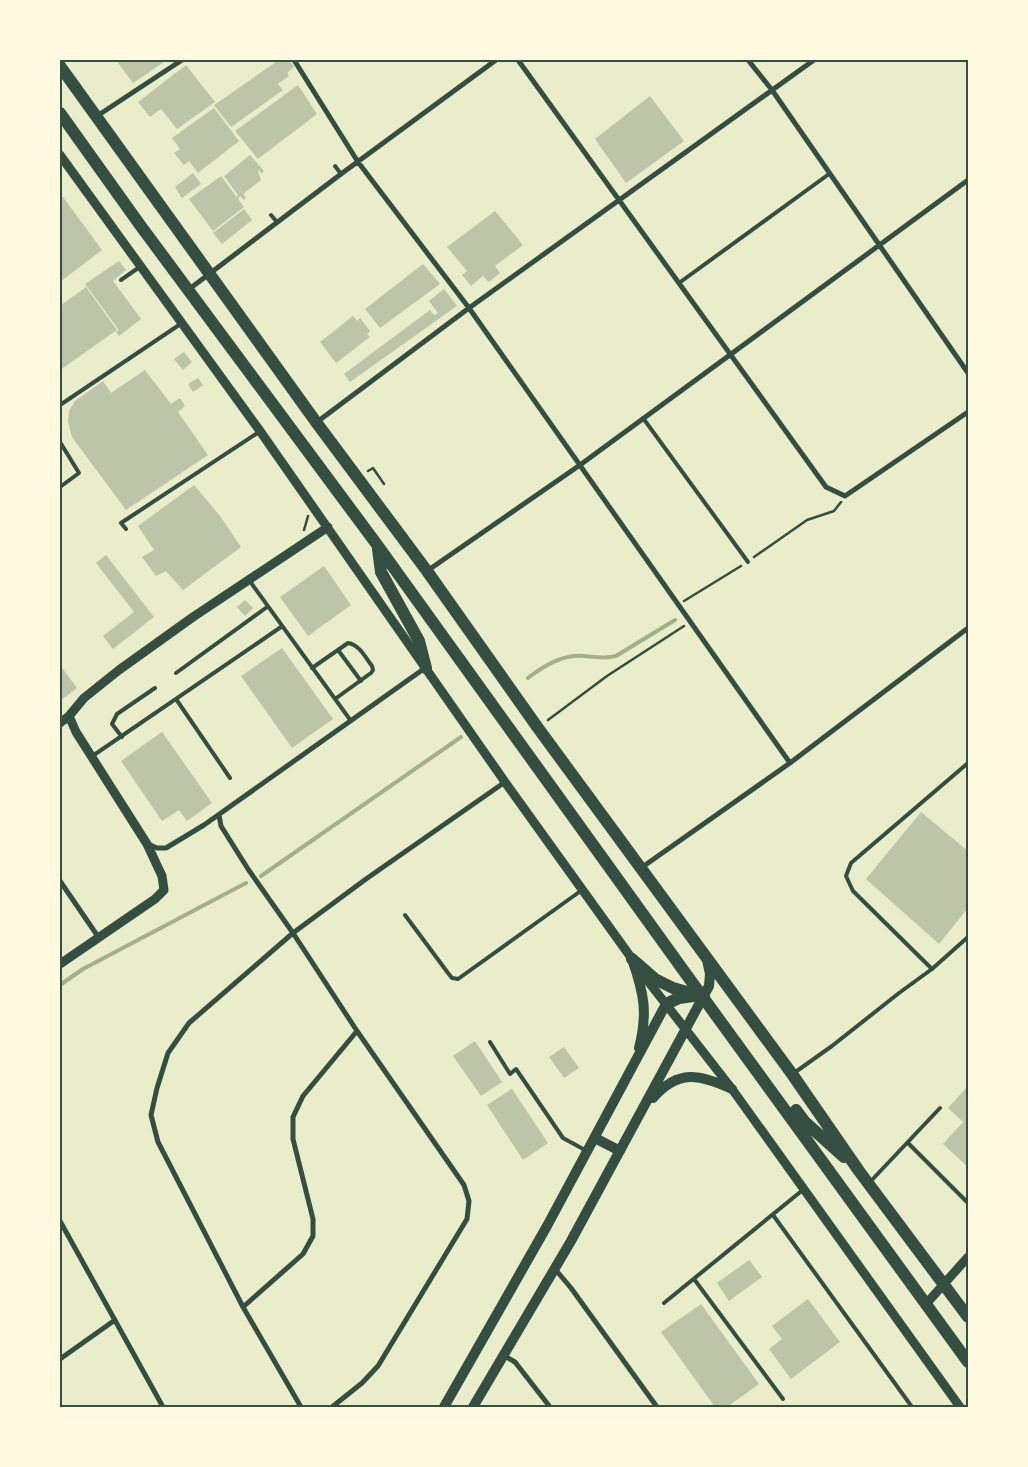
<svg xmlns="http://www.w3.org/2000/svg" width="1028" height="1467" font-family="'Roboto Condensed',sans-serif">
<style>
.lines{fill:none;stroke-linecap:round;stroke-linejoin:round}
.stream{stroke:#a3b18a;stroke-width:4}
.building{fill:#bcc5a7}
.path{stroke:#344e41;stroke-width:2.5}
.service{stroke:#344e41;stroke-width:4}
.minor{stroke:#344e41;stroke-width:5}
.tertiary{stroke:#344e41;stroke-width:9}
.secondary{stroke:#344e41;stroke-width:10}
.trunk{stroke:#344e41;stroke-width:12}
.neatline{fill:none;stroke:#344e41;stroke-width:2}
</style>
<rect width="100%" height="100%" fill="#e9edc9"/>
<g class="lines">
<!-- stream -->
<path class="stream" d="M528 678C545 665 563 654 585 656 596 657 605 659 616 656L675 620
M261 876 461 737
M60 985 83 969 246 883"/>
</g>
<!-- building -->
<path class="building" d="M116 60H167L133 83Z
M279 60H289L294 67 287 73 289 76 278 84 283 90 231 127 214 105Z
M186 65 215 102 177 129 161 109 150 117 138 102Z
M298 85 317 114 258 159 235 131Z
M650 96 684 141 626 183 595 139Z
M214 108 239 141 198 173 189 161 184 165 174 153 180 149 172 138Z
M250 155 264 171 261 174 259 170 258 172 261 180 243 194 246 198 244 200 240 196 238 199 237 196 238 195 224 176Z
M193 173 201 184 182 198 175 187Z
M221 176 244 207 213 231 189 199Z
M60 193 102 250 60 282Z
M244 209 252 220 222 244 213 233Z
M495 211 523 245 495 266 500 273 489 282 483 276 471 286 462 275 467 271 447 247Z
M119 261 126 270 113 281 141 319 119 336 116 332 119 330 85 284Z
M423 264 440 284 380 328 365 309Z
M86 287 117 330 60 370V306Z
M444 289 457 306 350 382 344 374 430 310 434 315 438 313 429 301Z
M353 316 357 321 360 318 370 331 367 334 370 337 336 363 320 342Z
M184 352 192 362 183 370 174 359Z
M145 370 171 404 180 398 185 406 178 412 208 455 126 510 72 437 68 422 69 411 75 401 103 381 111 393Z
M198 378 203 385 193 392 188 384Z
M194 485 220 516 241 547 183 590 166 571 156 576 142 557 154 550 138 526Z
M106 555 154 617 113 649 103 636 134 612 96 563Z
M324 566 351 605 308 636 280 597Z
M245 600 253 608 245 616 237 607Z
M282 648 333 719 292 748 241 676Z
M60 665 77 688 60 701Z
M162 732 212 803 187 821 179 810 162 821 121 761Z
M921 812 968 851V908L939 944 866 879Z
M475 1041 502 1082 481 1096 453 1056Z
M564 1047 579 1068 564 1078 549 1057Z
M968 1086V1167L943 1144 963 1122 948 1108Z
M512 1089 548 1143 523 1160 487 1105Z
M749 1260 762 1277 729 1301 717 1283Z
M808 1299 840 1342 791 1379 769 1349 782 1339 772 1326Z
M701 1304 759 1384 727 1407H715L661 1332Z"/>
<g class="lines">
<!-- path -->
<path class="path" d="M368 471 373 468 384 484
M304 530 308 516
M754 557 807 520 834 511 841 502
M684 601 741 566
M548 720 607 676 684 626"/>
<!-- service -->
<path class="service" d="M335 166 341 174
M271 215 277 222
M121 280 141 266
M679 283 829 174
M60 405 182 323
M643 418 748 562
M60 442 79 473 60 487
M126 529 121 523 259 432
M249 580 351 721
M338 650 361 681
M312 668 348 643C360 645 365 657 372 666L373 670 371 673 335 699
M176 673 267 607
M176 699 230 778
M122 737 112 724 117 714 155 688
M91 757 281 627
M405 915 448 973 452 978 458 979 582 890
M932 969 853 891 846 876 851 863 968 763
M490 1042 510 1074 516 1069 563 1138 585 1150
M794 1073 832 1046 899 993 932 969 968 937
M908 1143 968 1203
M870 1182 940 1108
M773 1215 912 1407
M694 1279 783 1399
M664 1303 804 1189"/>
<!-- minor -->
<path class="minor" d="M294 60 358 162 469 308 790 763
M518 60 826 487 845 496 968 412
M748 60 772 90 968 373
M97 116 182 60
M188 290 341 174 496 60
M317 422 469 308 814 60
M427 571 580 465 968 180
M219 815 221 826 248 869 293 933 357 1031 464 1185 469 1201 467 1219 378 1366 362 1383 332 1407
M148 844 157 848H166L204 825 425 668
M641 868 790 763 968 628
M60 881 99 938
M60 1221 163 1407
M555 1269 571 1288 657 1407
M243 1307 303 1254 313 1236V1219L293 1139V1117L303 1096 357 1031
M503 1355 515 1362 550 1407
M60 1359 115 1320
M301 1407 243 1307 158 1142 151 1115 157 1088 168 1053 189 1023 293 933 366 879 505 782"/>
<!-- tertiary -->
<path class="tertiary" d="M60 155 260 431 505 782 635 963
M60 723 69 716 84 698 119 670 193 617 328 527
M60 964 155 899 164 890 162 876 147 844 76 732 69 716
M644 976 732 1089 960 1407
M926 1304 968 1257"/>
<!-- secondary -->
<path class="secondary" d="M632 959C644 993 648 1013 639 1048
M653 1098C678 1069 700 1074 732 1089
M595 1138 620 1151
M444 1407 547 1226 666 1004
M473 1407 571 1241 709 986 710 974 707 960"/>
<!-- trunk -->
<path class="trunk" d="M60 66 316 422 427 571 538 728 792 1074 859 1171 968 1317
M60 113 140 225 378 546 686 974 968 1362
M378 549 381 572 419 641 426 668
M632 959 655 979 673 988 704 997
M666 1004 679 998 693 996
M796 1110 805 1122 844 1157"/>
</g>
<!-- border -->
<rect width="1028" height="1467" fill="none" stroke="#fefae0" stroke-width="122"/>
<rect x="61" y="61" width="906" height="1345" class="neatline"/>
</svg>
